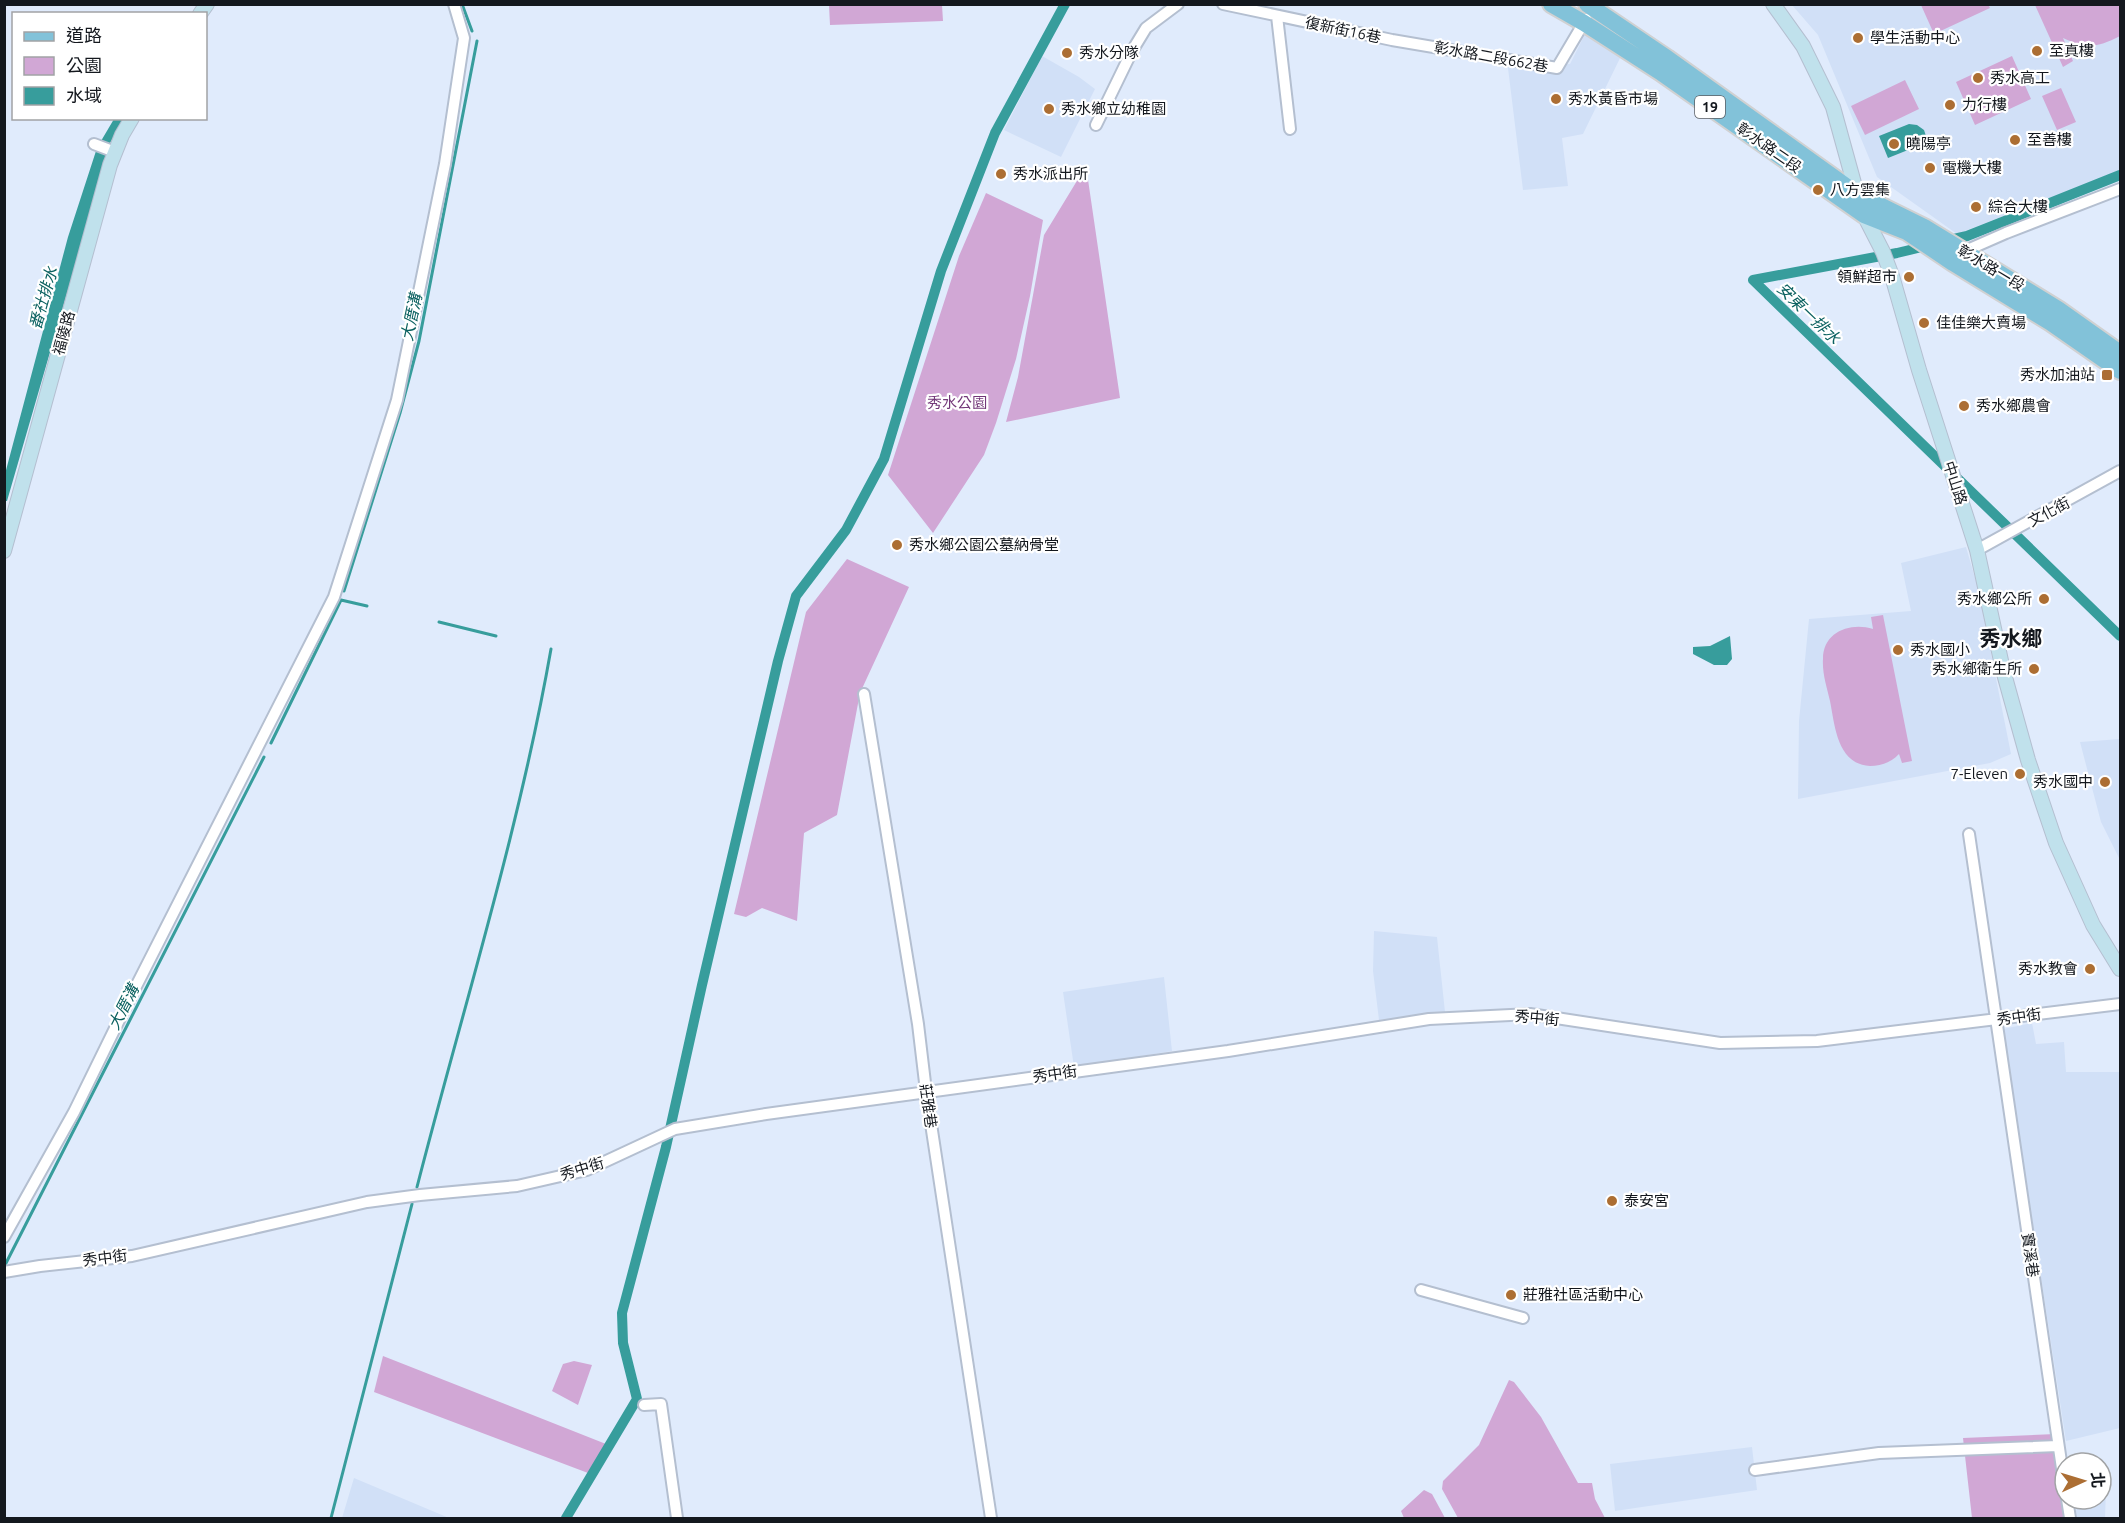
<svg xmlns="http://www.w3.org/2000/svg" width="2125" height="1523" font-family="Ubuntu,'Noto Sans TC',sans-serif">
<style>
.built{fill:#d1e0f7}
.green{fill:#d1a7d5}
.water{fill:#379d9c}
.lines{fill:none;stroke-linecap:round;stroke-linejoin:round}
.stream{stroke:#379d9c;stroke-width:3}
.canal{stroke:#379d9c;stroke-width:10}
.street-casing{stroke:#b4bfd0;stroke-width:14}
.secondary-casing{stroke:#b4bfd0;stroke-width:16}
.primary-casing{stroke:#d0d1d2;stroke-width:20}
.street{stroke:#fff;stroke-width:10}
.secondary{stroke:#c0e1ec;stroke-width:14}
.primary{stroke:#82c2d9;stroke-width:16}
.poi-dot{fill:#ac6e33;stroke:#fff;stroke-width:2}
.labels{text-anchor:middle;stroke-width:4.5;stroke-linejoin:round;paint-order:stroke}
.shield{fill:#fff;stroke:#5a5d62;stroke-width:1.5}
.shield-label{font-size:14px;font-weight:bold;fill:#14181e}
.street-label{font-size:15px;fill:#14181e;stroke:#fff}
.poi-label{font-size:15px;fill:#14181e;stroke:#fff;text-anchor:start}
.park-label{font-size:15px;fill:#733879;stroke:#fff}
.water-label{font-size:16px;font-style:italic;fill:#0b6160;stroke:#fff}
.district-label{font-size:21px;font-weight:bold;fill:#14181e;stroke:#fff}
</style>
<rect width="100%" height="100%" fill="#e0ebfc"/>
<!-- built -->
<path class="built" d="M1792 5H2120V171L1957 234 1877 177 1818 35Z
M1588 28 1623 52 1583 134 1562 138 1568 186 1523 190 1507 60 1549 65 1570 64Z
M1042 56 1079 77 1095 89 1061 157 1004 130Z
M1966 547 1978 588 2011 754 1990 763 1798 799 1799 721 1809 619 1911 611 1901 563Z
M2120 739V860L2101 822 2080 742Z
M1374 931 1437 937 1445 1012 1379 1020 1373 971Z
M1164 977 1172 1051 1074 1067 1063 992Z
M2032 1023 2036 1044 2064 1042 2066 1072H2119L2120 1092V1428L2066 1441 2003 1029Z
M1752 1447 1757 1490 1615 1511 1610 1464Z
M2103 1460 2106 1489 2105 1518H2077L2074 1499H2101V1463H2086Z
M354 1478 449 1518H342Z"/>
<!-- green -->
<path class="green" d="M1988 4 1990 8 1934 34 1921 5Z
M829 5H942L943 21 830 25Z
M2035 5H2120V36C2097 48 2086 49 2063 38L2073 61 2063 67Z
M2012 56 2031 99 1975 125 1956 82Z
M1905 80 1919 109 1865 135 1851 106Z
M2061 88 2076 122 2057 130 2042 96Z
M1086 166 1120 398 1006 422 1018 377 1044 235Z
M986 193 1043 220 1030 296 1016 359 996 423 984 455 933 533 888 475 959 256Z
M847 559 909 587 860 693 837 815 804 833 797 921 762 908 746 917 734 914 806 612Z
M1883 615 1912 761 1902 763 1899 754C1892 762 1881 766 1870 766 1837 764 1835 726 1830 701 1827 688 1822 673 1823 659 1823 632 1850 622 1873 629L1871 617Z
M383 1356 606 1444 588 1473 374 1392Z
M574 1361 592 1365 578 1405 552 1391 563 1364Z
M1509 1380 1514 1382 1541 1417 1578 1483H1592L1595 1499 1605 1518H1458L1442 1489 1443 1481 1479 1445Z
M2056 1434 2065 1499 2070 1518H1972L1963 1438Z
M1424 1490 1432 1494 1445 1518H1404L1401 1511Z"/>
<!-- water -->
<path class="water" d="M114 119H125L110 143 101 141Z
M1909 124 1917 125 1924 130 1928 142 1888 158 1879 136Z
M96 151 107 155 7 501H5V474L68 237Z
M1730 636 1732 659 1727 665H1714L1693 654V647L1710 646Z"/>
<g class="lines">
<!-- stream -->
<path class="stream" d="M462 4 472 31
M344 591 400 413 419 341 477 41
M341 600 367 606
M439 622 496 636
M271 743 341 600
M417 1187C463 1008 519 831 551 649
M4 1267 264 757
M331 1518 412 1204"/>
<!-- canal -->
<path class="canal" d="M1945 241 1967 236 2120 175
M1930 245 1897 253 1753 280 2120 636
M566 1518 637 1399 623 1343 622 1313 666 1147 702 985 778 661 796 596 846 530 884 459 941 271 995 133 1065 4"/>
<defs>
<path id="street" d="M1223 4 1392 40 1557 68 1586 19
M1277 16 1290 129
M1096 125 1132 51 1146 28 1178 4
M94 144 115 152
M1965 251 2006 233 2120 189
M1977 550 2120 471
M864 694 918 1024 926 1091 991 1518
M1969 834 2065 1489
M4 1237 74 1112 124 1010 334 597 397 400 445 164 464 38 454 4
M4 1272 40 1266 132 1256 367 1202 420 1195 517 1186 587 1170 675 1129 766 1114 1228 1051 1429 1019 1530 1014 1720 1043 1817 1041 2120 1004
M1421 1290 1523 1318
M644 1405 661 1404 677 1518
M1755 1470 1879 1453 2058 1446
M2067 1499 2070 1518"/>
<path id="secondary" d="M1773 4 1803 46 1833 107 1857 194 1864 215 1883 252 1892 276 1919 370 1977 550 2003 670 2028 760 2056 843 2093 925 2120 969
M200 14 207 4
M4 551 110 165 122 135 132 118"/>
<path id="primary" d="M1551 4 1584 23 1660 72 1864 215 1907 232 1953 263 2051 323 2120 371
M1587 4 1667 58 1857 194 1926 228 2058 309 2120 353"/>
</defs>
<!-- street casing -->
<use href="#street" class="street-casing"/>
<!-- secondary casing -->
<use href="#secondary" class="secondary-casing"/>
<!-- primary casing -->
<use href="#primary" class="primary-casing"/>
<!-- street -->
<use href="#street" class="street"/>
<!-- secondary -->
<use href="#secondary" class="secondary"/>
<!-- primary -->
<use href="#primary" class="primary"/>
</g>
<!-- markers -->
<g class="poi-dot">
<circle cx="1858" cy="38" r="6"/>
<circle cx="2037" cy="51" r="6"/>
<circle cx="1067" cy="53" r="6"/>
<circle cx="1978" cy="78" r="6"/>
<circle cx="1556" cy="99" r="6"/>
<circle cx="1950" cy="105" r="6"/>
<circle cx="1049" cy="109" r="6"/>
<circle cx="2015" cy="140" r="6"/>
<circle cx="1894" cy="144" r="6"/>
<circle cx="1930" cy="168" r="6"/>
<circle cx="1001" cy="174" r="6"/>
<circle cx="1818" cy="190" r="6"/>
<circle cx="1976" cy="207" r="6"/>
<circle cx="1909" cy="277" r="6"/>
<circle cx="1924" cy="323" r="6"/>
<rect x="2101" y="369" width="12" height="12" rx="3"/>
<circle cx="1964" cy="406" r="6"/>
<circle cx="897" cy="545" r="6"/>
<circle cx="2044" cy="599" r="6"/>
<circle cx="1898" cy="650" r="6"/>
<circle cx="2034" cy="669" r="6"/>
<circle cx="2020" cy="774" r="6"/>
<circle cx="2105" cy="782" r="6"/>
<circle cx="2090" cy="969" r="6"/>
<circle cx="1612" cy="1201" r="6"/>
<circle cx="1511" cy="1295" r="6"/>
</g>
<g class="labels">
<!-- shield labels -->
<rect class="shield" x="1695" y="96" width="30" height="22" rx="4.5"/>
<g class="shield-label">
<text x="1710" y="112">19</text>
</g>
<!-- street labels -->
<g class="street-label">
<text transform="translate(1343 30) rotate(12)" y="5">復新街16巷</text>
<text transform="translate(1491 57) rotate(10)" y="5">彰水路二段662巷</text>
<text transform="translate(1769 148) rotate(35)" y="5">彰水路二段</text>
<text transform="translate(1991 268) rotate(31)" y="5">彰水路一段</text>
<text transform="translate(64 333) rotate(-75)" y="5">福陵路</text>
<text transform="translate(1955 483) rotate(72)" y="5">中山路</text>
<text transform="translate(2049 512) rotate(-28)" y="5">文化街</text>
<text transform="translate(2019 1017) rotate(-8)" y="5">秀中街</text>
<text transform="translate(1537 1018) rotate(5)" y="5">秀中街</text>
<text transform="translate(1055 1074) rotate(-8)" y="5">秀中街</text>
<text transform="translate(928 1106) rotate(82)" y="5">莊雅巷</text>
<text transform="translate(582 1169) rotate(-17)" y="5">秀中街</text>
<text transform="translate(2030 1255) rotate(82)" y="5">寶溪巷</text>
<text transform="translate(105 1258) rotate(-7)" y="5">秀中街</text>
</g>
<!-- poi labels -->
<g class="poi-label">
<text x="1870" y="43">學生活動中心</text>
<text x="2049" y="56">至真樓</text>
<text x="1079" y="58">秀水分隊</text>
<text x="1990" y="83">秀水高工</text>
<text x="1568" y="104">秀水黃昏市場</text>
<text x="1962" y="110">力行樓</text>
<text x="1061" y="114">秀水鄉立幼稚園</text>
<text x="2027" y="145">至善樓</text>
<text x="1906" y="149">曉陽亭</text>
<text x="1942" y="173">電機大樓</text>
<text x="1013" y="179">秀水派出所</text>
<text x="1830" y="195">八方雲集</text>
<text x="1988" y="212">綜合大樓</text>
<text x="1897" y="282" text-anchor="end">領鮮超市</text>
<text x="1936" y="328">佳佳樂大賣場</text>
<text x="2095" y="380" text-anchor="end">秀水加油站</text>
<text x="1976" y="411">秀水鄉農會</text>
<text x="909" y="550">秀水鄉公園公墓納骨堂</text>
<text x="2032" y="604" text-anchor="end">秀水鄉公所</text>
<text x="1910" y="655">秀水國小</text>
<text x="2022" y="674" text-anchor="end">秀水鄉衛生所</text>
<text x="2008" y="779" text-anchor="end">7-Eleven</text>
<text x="2093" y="787" text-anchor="end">秀水國中</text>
<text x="2078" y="974" text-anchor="end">秀水教會</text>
<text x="1624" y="1206">泰安宮</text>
<text x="1523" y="1300">莊雅社區活動中心</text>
</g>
<!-- park labels -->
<g class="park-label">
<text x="957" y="408">秀水公園</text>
</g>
<!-- water labels -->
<g class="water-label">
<text transform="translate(43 298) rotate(-74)" y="6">番社排水</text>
<text transform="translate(1809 313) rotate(44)" y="6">安東一排水</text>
<text transform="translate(411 317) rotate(-78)" y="6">大厝溝</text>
<text transform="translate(123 1007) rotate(-63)" y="6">大厝溝</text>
</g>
<!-- district labels -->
<g class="district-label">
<text x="2011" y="646">秀水鄉</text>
</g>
</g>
<!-- border -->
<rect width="2125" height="1523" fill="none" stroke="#14181e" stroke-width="12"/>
<!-- legend -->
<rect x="12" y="12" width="195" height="108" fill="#ffffff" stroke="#a1a3a5" stroke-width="1.5"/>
<rect x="24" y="32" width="30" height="9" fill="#82c2d9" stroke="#a1a3a5" stroke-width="1.5"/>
<text x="66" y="42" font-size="18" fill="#14181e">道路</text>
<rect x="24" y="57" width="30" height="18" fill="#d1a7d5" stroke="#a1a3a5" stroke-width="1.5"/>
<text x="66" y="72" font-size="18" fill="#14181e">公園</text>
<rect x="24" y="87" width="30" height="18" fill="#379d9c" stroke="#a1a3a5" stroke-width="1.5"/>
<text x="66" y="102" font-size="18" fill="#14181e">水域</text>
<!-- north arrow -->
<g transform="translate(2083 1481) rotate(86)"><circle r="28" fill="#ffffff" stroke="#a1a3a5" stroke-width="1.5"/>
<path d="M0-4.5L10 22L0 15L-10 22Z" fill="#ac6e33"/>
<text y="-9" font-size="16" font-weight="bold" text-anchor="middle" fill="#14181e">北</text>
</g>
</svg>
